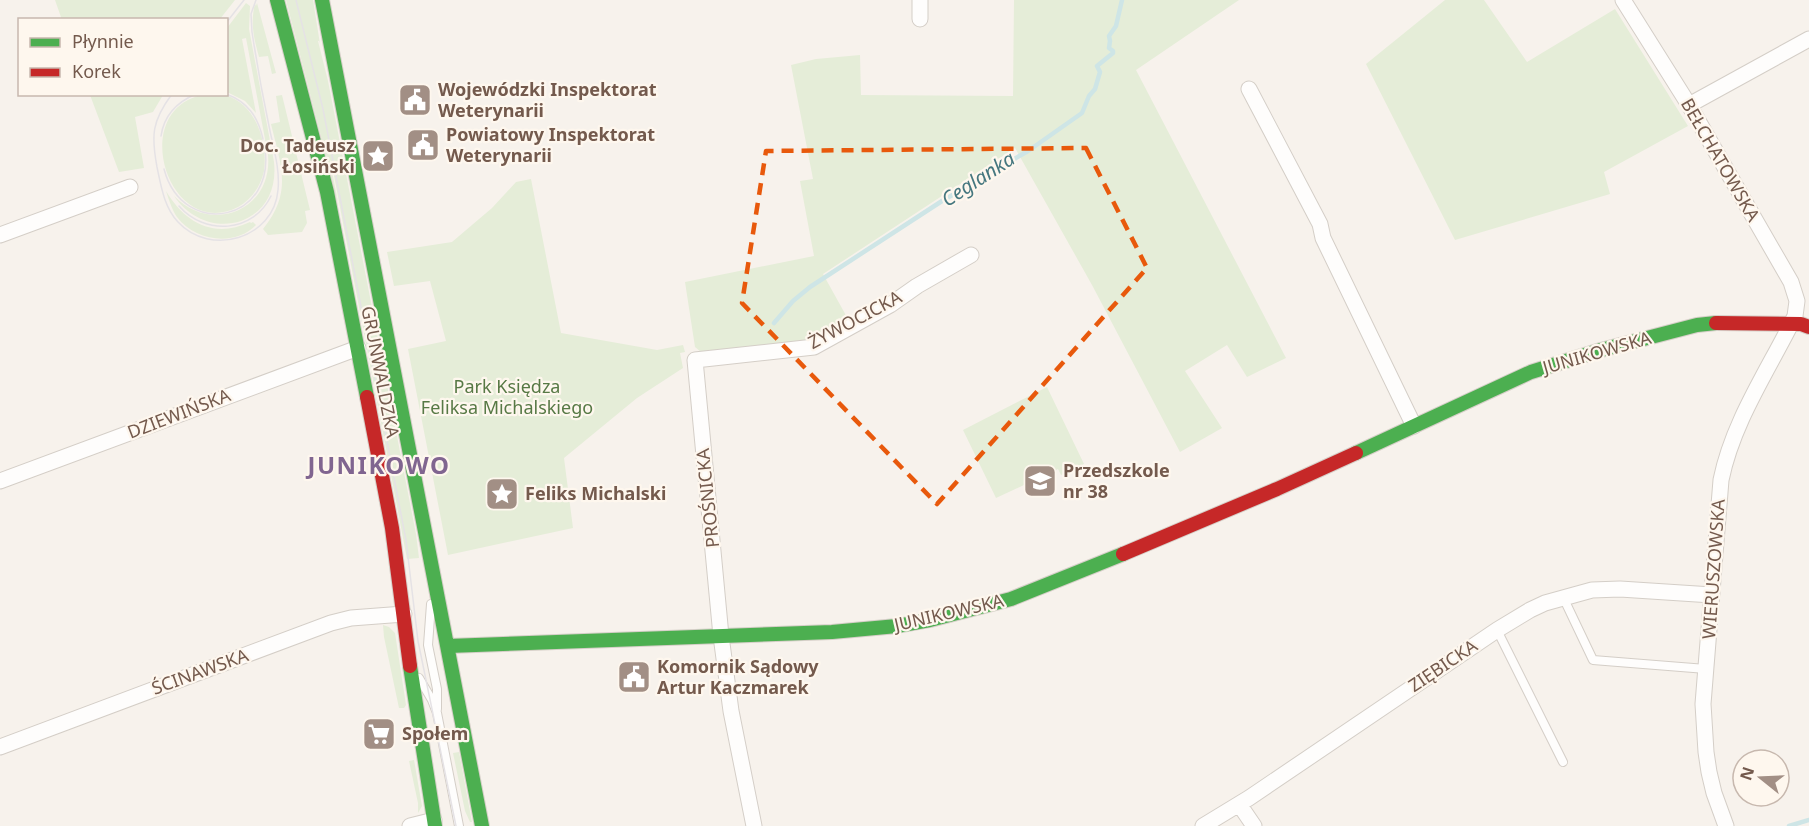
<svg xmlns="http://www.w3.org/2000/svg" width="1809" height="826" font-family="'Noto Sans',sans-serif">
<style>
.green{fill:#e5edd8}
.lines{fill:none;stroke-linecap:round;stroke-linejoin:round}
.stream{stroke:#cee5e6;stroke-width:4.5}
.lane-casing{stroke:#d4cec7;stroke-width:10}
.street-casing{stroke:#d4cec7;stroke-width:17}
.fast-casing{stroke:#d6cfc8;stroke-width:16}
.jam-casing{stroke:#d6cfc8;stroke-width:16}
.lane{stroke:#fefdfc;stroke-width:8}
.street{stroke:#fefdfc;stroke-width:15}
.fast{stroke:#4caf50;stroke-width:14}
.jam{stroke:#c62828;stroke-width:14}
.tram{stroke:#e5e2e5;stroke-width:1.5}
.marked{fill:none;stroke:#e8590c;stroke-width:4.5;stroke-dasharray:12 8;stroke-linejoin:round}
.labels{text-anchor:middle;stroke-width:4.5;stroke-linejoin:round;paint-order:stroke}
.poi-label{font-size:18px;font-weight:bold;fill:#745a4d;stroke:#fef7ee;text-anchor:start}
.street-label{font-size:18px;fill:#745a4d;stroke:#fef7ee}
.park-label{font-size:18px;fill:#577945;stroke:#fef7ee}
.water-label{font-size:20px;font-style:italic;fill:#45777f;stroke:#fef7ee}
.district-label{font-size:24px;font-weight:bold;letter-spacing:1.5px;fill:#806590;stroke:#fef7ee}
</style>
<rect width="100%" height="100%" fill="#f7f2ec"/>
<!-- green -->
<path class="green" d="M55 0H235L220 19 62 20Z
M286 0H313L320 44 319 41H318L328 81 416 534 419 558 407 559 331 160 330 161 339 207Z
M1014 0H1239L1136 70 1286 358 1247 377 1227 345 1185 371 1222 428 1180 452 1092 285 1015 148 823 274 848 319 810 342 701 352 695 347 685 282 814 256 800 181 813 179 791 65 816 59 860 55 861 95 1013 96Z
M1445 0H1484L1527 62 1615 9 1688 126 1604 172 1610 194 1455 240 1366 64Z
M246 3 250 6 249 29 274 162C281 225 209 246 174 196 212 235 273 210 268 155L246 38 242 39 256 113 245 101 227 92V28Z
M257 3 276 73 272 74 268 56 259 57C254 39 250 23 255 4L256 6Z
M90 95H163L153 112 135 117 144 168 119 172Z
M202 95C210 94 218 93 225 95 256 104 268 142 264 171 261 186 251 200 238 207 169 242 127 111 202 95Z
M282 95 310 210 305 211 307 223 302 232 268 235 263 229C293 192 281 166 271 124L280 122 276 96Z
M531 179 561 333 657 350 683 345 685 352 680 353 683 368 637 398 564 458 573 528 448 555 408 349 446 341 430 281 394 286 387 252 452 242 492 208 516 182Z
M166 191C185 223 214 239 250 222L251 223 253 222 256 225C235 247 195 241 177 217 172 210 169 200 166 191Z
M1047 387 1084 464 1061 475 1058 469 996 498 963 430Z
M383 625 389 627 395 633 406 705 404 708H399L384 637Z
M459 752 472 822H470L465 811 453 753Z
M414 760 422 806 418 813V803L409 761Z"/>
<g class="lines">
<!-- stream -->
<path class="stream" d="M774 323 793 301 810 287 942 201 1028 151 1082 113 1089 96 1095 89 1100 72 1097 66 1113 53V51L1109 48 1110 41 1109 36 1116 26 1122 0
M1789 826 1809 820"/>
<defs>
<path id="lane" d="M1563 597 1593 660 1706 669
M431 604 428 645 437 689V709
M1497 630 1563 762
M419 678 432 700 437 713 459 826"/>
<path id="street" d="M1623 0 1689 105 1791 282 1797 301 1795 316C1769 369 1733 421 1721 480L1703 704 1706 752 1709 772 1714 793 1726 826
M920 19V0
M1249 89 1320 224 1323 238 1414 426
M1689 105 1809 39
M0 235 130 187
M0 481 358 348
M0 747 331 623 351 618 404 614
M1239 804 1254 826
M410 826 434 820
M754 826 731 711 721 636 695 360 814 347 890 305 917 286 971 255
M1203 826 1249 798 1497 630 1530 610 1545 603 1592 590 1620 589 1712 595"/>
<path id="fast" d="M277 0 327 192 367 397
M322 0 482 826
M1356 453 1531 372 1601 350 1697 325 1716 323
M448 646 832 632 897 626 930 620 1011 599 1123 554
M410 666 435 826"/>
<path id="jam" d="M1716 323 1801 324 1809 327
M367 397 392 528 410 666
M1123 554 1277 489 1356 453"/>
</defs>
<!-- lane casing -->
<use href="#lane" class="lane-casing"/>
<!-- street casing -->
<use href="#street" class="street-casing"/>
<!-- fast casing -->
<use href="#fast" class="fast-casing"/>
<!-- jam casing -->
<use href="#jam" class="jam-casing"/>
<!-- lane -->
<use href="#lane" class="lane"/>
<!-- street -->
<use href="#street" class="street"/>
<!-- fast -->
<use href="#fast" class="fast"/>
<!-- jam -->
<use href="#jam" class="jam"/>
<!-- tram -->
<path class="tram" d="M296 0 323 109 406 540 418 641 456 826
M226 23 244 0
M172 94C152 121 151 135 157 167 161 186 164 207 178 222 210 257 274 239 278 190 280 170 274 150 270 131 263 98 257 65 252 32L251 14 256 0
M226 94C248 102 258 117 263 139
M161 136C164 115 177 102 196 94
M164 169C183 241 280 222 264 143
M179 206C205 236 253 233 271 196"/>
</g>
<!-- marked area -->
<path class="marked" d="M1086 148 1147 268 937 504 742 303 766 151Z"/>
<!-- icons -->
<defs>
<symbol id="civic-square" viewBox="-11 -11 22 22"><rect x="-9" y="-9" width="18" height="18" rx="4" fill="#a28f85" stroke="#fef7ee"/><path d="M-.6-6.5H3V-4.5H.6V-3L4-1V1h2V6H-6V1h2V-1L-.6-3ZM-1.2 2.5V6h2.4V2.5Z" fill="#fff"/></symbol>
<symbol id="sight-square" viewBox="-11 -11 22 22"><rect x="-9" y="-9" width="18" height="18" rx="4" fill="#a28f85" stroke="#fef7ee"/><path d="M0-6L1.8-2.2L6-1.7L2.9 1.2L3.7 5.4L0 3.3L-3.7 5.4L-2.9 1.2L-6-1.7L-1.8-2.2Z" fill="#fff"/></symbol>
<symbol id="school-square" viewBox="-11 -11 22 22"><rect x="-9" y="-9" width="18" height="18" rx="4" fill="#a28f85" stroke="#fef7ee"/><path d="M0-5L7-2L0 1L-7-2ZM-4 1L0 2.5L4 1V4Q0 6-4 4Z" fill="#fff"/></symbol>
<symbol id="supermarket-square" viewBox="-11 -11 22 22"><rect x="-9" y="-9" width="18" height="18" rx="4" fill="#a28f85" stroke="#fef7ee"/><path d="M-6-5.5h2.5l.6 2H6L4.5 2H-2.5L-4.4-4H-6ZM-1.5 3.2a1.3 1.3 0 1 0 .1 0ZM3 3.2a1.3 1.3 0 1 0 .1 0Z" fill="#fff"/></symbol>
</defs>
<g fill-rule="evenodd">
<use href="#civic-square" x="396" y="81" width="38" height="38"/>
<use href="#civic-square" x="404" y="126" width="38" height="38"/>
<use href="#sight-square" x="359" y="137" width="38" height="38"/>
<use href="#school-square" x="1021" y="462" width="38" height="38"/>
<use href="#sight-square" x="483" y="475" width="38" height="38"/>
<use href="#civic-square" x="615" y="658" width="38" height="38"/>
<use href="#supermarket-square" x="360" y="715" width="38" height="38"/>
</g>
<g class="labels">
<!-- poi labels -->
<g class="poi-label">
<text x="438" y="96">Wojewódzki Inspektorat<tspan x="438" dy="21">Weterynarii</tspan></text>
<text x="446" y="141">Powiatowy Inspektorat<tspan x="446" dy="21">Weterynarii</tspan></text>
<text x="355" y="152" text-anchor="end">Doc. Tadeusz<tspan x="355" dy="21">Łosiński</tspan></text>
<text x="1063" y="477">Przedszkole<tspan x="1063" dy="21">nr 38</tspan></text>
<text x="525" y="500">Feliks Michalski</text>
<text x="657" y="673">Komornik Sądowy<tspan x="657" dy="21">Artur Kaczmarek</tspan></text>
<text x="402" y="740">Społem</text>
</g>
<!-- street labels -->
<g class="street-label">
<text transform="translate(1720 160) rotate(60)" y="6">BEŁCHATOWSKA</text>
<text transform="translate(855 320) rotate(-28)" y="6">ŻYWOCICKA</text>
<text transform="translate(1597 353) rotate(-16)" y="6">JUNIKOWSKA</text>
<text transform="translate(380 372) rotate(79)" y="6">GRUNWALDZKA</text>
<text transform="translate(179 414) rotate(-21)" y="6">DZIEWIŃSKA</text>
<text transform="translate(708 498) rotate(-96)" y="6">PROŚNICKA</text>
<text transform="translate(1714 569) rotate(-86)" y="6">WIERUSZOWSKA</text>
<text transform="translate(949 613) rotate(-13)" y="6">JUNIKOWSKA</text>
<text transform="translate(1443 666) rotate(-34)" y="6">ZIĘBICKA</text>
<text transform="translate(200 672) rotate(-20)" y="6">ŚCINAWSKA</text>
</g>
<!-- park labels -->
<g class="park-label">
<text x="507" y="393">Park Księdza<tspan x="507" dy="21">Feliksa Michalskiego</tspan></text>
</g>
<!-- water labels -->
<g class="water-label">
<text transform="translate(978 179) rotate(-33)" y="7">Ceglanka</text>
</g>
<!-- district labels -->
<g class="district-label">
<text x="379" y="474">JUNIKOWO</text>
</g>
</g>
<!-- legend -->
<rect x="18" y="18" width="210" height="78" fill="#fef7ee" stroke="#c7b8ae" stroke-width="1.5"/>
<rect x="30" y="38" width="30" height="9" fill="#4caf50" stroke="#c7b8ae" stroke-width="1.5"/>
<text x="72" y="48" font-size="18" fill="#745a4d">Płynnie</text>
<rect x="30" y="68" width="30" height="9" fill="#c62828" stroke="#c7b8ae" stroke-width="1.5"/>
<text x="72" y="78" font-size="18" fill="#745a4d">Korek</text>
<!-- north arrow -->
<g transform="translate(1761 778) rotate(288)"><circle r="28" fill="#fef7ee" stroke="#c7b8ae" stroke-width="1.5"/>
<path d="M0-4.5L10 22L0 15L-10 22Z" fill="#a28f85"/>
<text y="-9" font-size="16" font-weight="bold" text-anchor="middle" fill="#745a4d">N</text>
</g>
</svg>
